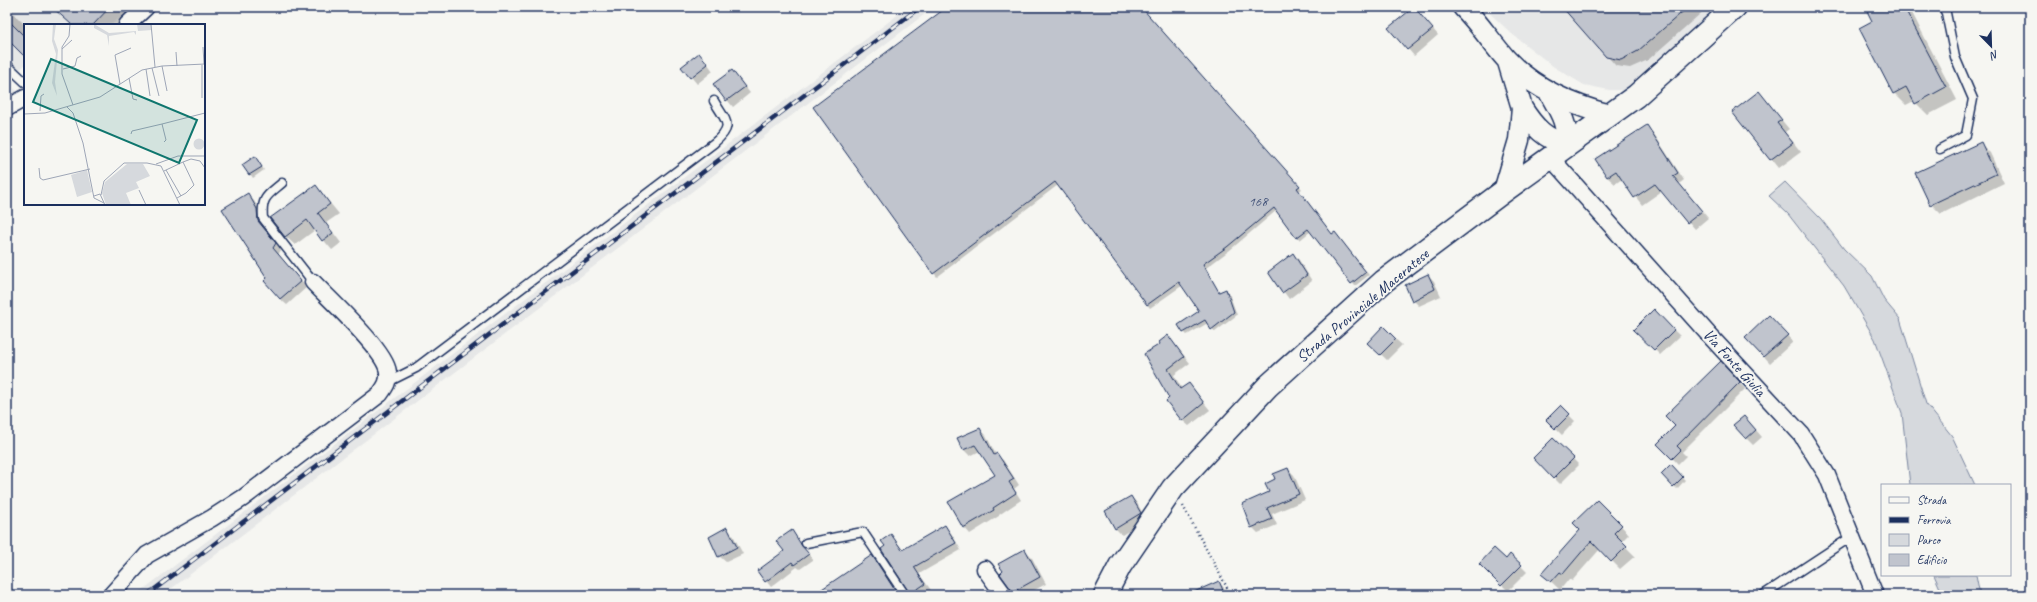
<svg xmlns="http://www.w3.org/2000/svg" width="2037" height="602" font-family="Caveat,sans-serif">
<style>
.built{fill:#e6e7e7}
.green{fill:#d6d9dd;stroke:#78849e}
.shadow{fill:#0003}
.building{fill:#c0c4cd;stroke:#1b2f5e}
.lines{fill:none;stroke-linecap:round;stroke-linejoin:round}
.service-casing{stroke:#1b2f5e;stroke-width:11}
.minor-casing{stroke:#1b2f5e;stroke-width:19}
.tertiary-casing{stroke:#1b2f5e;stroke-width:23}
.secondary-casing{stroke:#1b2f5e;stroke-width:25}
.path{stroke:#1b2f5e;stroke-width:2.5;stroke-dasharray:1 3;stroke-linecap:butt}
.service{stroke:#f6f6f2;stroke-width:8}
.minor{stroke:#f6f6f2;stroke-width:16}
.tertiary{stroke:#f6f6f2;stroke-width:20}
.secondary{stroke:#f6f6f2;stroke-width:22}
.rail-casing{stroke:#1b2f5e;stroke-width:4.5}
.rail{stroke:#f6f6f2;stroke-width:3;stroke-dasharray:9;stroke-linecap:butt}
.labels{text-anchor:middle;stroke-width:3.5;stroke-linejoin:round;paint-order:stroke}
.number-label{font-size:14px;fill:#44547a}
.street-label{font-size:16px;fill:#1b2f5e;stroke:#f6f6f2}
.inset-road{fill:none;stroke:#9ea6b7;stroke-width:1}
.view{fill:#0f766e;fill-opacity:0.15;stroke:#0f766e;stroke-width:2}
.inset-edge{fill:none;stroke:#1b2f5e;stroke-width:2}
</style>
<rect width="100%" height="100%" fill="#f6f6f2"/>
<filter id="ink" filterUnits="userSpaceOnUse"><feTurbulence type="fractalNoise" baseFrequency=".025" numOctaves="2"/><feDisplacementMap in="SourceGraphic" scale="8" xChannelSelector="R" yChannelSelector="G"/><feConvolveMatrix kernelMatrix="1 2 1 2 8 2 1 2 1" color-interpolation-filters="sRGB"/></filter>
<g filter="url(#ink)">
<!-- built -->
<path class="built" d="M7 7H133L111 25H25V65L8 81 18 93 7 98Z
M908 7H934L163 595H136Z
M1483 7H1717L1628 90H1609L1584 85 1554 67 1512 34Z"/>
<!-- green -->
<path class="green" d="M1785 182 1821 219 1844 249 1872 276 1884 300 1900 319 1926 404 1952 436 1975 485H1910L1902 413 1875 339 1844 286 1788 214 1769 196Z
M1934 575H1976L1980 595H1943Z"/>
<!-- shadow -->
<path class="shadow" d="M7 7 25 25V33L22 36 25 39V56L7 37Z
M52 7H133L117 25H72Z
M949 7H1140L1302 189 1299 191 1332 235 1337 236 1369 275 1355 286 1311 231 1300 240 1277 210 1230 250 1206 268 1219 293 1226 290 1229 293 1237 315 1215 332 1208 323 1187 335 1184 332 1200 311 1183 285 1150 308 1058 185 937 277 814 107Z
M1564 7H1708L1648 60 1630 68 1616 66Z
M1866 7H1909L1957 100 1928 115 1914 101 1906 105 1894 93 1873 22Z
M1420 14 1438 35 1414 56 1390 28Z
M705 60 713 71 697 84 683 67Z
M732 71 750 93 733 107 714 84Z
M1759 93 1789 129 1785 132 1801 152 1779 168 1734 112Z
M1647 127 1654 134 1684 180 1679 184 1708 218 1695 229 1662 191 1642 205 1622 179 1615 184 1607 177Z
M1980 143 1990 153 2004 183 1941 214 1931 204Z
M258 160 264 170 253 178 244 165Z
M316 186 339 214 326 223 341 243 332 250 315 230 295 245 285 236Z
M248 195 254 201 263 216 264 228 281 250 278 255 307 287 287 305 280 299 269 278Z
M1293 254 1299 260 1312 281 1289 299 1269 272Z
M1428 275 1434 281 1441 296 1419 306 1413 300Z
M1654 311 1680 336 1660 355 1635 330Z
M1776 323 1793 342 1770 363 1747 338Z
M1383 328 1402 345 1387 360 1369 343Z
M1168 336 1190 363 1174 375 1182 389 1189 384 1210 410 1189 426 1182 420 1171 398 1162 345Z
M1726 368 1745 389 1682 452 1686 456 1678 464 1659 444 1676 426Z
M1561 407 1575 421 1562 435 1547 420Z
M1750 423 1762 437 1753 445 1734 426Z
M980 429 986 435 996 455 1003 460 1019 485 1014 489 1021 500 999 515V516L970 534 964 527 997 475 980 451 970 456 964 450 959 439Z
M1553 439 1579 465 1560 484 1534 458Z
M1671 466 1685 480 1677 489 1662 474Z
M1288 469 1294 475 1305 500 1272 514 1277 525 1258 533 1252 527 1277 480Z
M1131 497 1137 503 1146 520 1122 535 1116 529Z
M1597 501 1629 534 1621 542 1635 556 1620 569 1600 549 1572 581 1569 579 1560 590 1543 574 1581 530Z
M945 526 951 533 961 550 919 574 931 590 923 595H913L886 546 891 535 903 550Z
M727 529 733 535 743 554 726 562 719 556Z
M791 531 813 560 800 569 797 567 771 587 758 571 785 551Z
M1025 550 1031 556 1046 584 1025 595H1017L1014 591Z
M1510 555 1527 572 1508 591 1481 564 1506 561Z
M871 556 884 568 902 595H815Z
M1219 582 1225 589 1228 595H1197Z
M7 583 11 588 17 595H7Z
M988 591 992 595H985Z"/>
<!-- building -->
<path class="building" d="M52 7H110L93 25H72Z
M947 7H1141L1300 186 1297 188 1332 234 1335 232 1366 272 1351 284 1308 229 1296 238 1274 208 1227 247 1203 264 1219 292 1226 289 1234 312 1211 330 1205 320 1183 333 1178 325 1199 311 1179 282 1147 305 1055 182 933 274 813 107Z
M1414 7 1433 29 1407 50 1388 28Z
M1562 7H1688L1638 51 1621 60 1606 57Z
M1865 7H1904L1946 87 1915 104 1906 87 1893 94 1859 28 1872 21Z
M7 19 25 37V57L7 39Z
M699 53 708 64 690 78 681 67Z
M732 70 745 87 726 101 713 84Z
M1759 91 1782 120 1777 123 1793 143 1770 160 1732 112Z
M1647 125 1678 173 1673 176 1702 211 1687 223 1655 184 1634 198 1616 171 1607 177 1595 159Z
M1981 142 1996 174 1930 205 1915 173Z
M255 156 262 167 249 175 242 165Z
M316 185 330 204 318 213 333 233 322 241 307 220 285 237 270 218Z
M248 193 257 209 258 221 276 243 273 248 301 281 280 299 264 281 267 278 222 209Z
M1293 253 1307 275 1282 293 1268 272Z
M1428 274 1435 289 1412 301 1405 285Z
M1654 309 1674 330 1654 350 1633 330Z
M1769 315 1788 335 1763 357 1745 338Z
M1383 326 1396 339 1380 355 1367 343Z
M1168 335 1184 357 1168 369 1180 389 1189 383 1204 403 1182 421 1166 401 1169 398 1144 354 1160 344 1159 342Z
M1721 361 1740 382 1677 446 1681 450 1672 459 1657 444 1675 426 1665 416Z
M1561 405 1570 414 1555 429 1546 420Z
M1744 416 1756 430 1746 439 1733 425Z
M980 428 994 455 997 453 1014 479 1009 482 1016 493 993 508 994 510 963 528 948 502 995 475 975 445 963 450 957 438Z
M1553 438 1574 458 1553 479 1533 458Z
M1671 464 1683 477 1673 487 1661 474Z
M1288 468 1299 494 1267 508 1272 519 1251 528 1242 504 1269 492 1265 484 1275 479 1273 474Z
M1131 496 1141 513 1115 529 1105 511Z
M1597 500 1622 525 1614 533 1627 546 1611 562 1591 541 1563 574 1560 572 1551 582 1541 574 1580 530 1573 523Z
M945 525 956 543 914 567 925 584 910 594 881 549 885 546 881 541 891 534 902 550Z
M727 527 737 547 718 557 709 537Z
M792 530 802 546 809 554 794 565 792 562 765 582 757 571 784 551 776 541Z
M1494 548 1506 559 1510 554 1522 565 1501 586 1479 564Z
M1025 549 1040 577 1013 592 1000 574 1003 571 998 564Z
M872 555 898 595H813Z
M1219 581 1225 595H1187Z"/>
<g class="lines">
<defs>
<path id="service" d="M7 65 25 82
M1940 149 1966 135 1973 99 1955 57 1946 13 1943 7
M282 183C268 195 261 197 263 218L313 282
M388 382 416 368 714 143C735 125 726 122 714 101
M806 543 863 532 905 595
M1763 595 1851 537"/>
<path id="minor" d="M127 25 146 7
M7 108 25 98
M1550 157 1710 336 1801 434 1827 475 1875 595
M985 569 1004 595
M111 595 147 555 212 518 243 498 380 394C385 387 389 382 388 372 386 351 329 299 313 282"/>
<path id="tertiary" d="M1463 7C1479 23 1491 42 1506 59 1534 89 1571 105 1610 115
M1522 108C1534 127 1545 139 1567 145 1568 124 1560 112 1550 94
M1504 191 1519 140 1522 108 1508 62"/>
<path id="secondary" d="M1105 595 1120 566 1173 488 1268 386 1384 281 1504 191 1636 96 1735 7"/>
</defs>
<!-- service casing -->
<use href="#service" class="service-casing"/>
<!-- minor casing -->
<use href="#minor" class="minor-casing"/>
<!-- tertiary casing -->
<use href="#tertiary" class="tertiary-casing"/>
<!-- secondary casing -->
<use href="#secondary" class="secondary-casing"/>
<!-- path -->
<path class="path" d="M1183 506 1231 595"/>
<!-- service -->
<use href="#service" class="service"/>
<!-- minor -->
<use href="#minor" class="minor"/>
<!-- tertiary -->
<use href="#tertiary" class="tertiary"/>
<!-- secondary -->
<use href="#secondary" class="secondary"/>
<defs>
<path id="rail" d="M147 595 920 7"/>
</defs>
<!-- rail casing -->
<use href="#rail" class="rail-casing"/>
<!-- rail -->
<use href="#rail" class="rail"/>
</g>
</g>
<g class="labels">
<!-- number labels -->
<g class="number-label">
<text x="1258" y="206">168</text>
</g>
<!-- street labels -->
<g class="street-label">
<text transform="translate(1362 305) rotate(-40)" y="6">Strada Provinciale Maceratese</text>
<text transform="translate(1735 362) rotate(48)" y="6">Via Fonte Giulia</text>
</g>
</g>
<!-- overview -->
<g transform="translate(24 24)">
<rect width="181" height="181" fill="#f6f6f2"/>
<path d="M29 0H32L30 15 34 26 31 58 33 72 28 59 32 30 28 17ZM70 0 85 9 112 7V11L110 8 85 12V22L83 11 70 4ZM113 0H127L128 6 114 7ZM169.5 120a5.5 5.5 0 1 1 11 0a5.5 5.5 0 1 1-11 0ZM103 140H119L126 152 112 158 115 164 102 169 107 181H82L78 169 81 158ZM63 146 68 168 53 173 47 151Z" fill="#d6d9dd"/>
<path class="inset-road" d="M46 0 45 12 38 23V50L49 81M127 0 131 43M179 23 180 40M38 25 48 16M152 28 153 42M178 41V74M138 42 143 67M128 44 135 72M39 45 51 42 53 34 57 32M122 45 126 72M105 54 109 75 113 76M96 60 91 31 107 24M43 83 49 89 59 119 70 174 80 179M16 87 17 72 20 70M0 90 21 89 76 73 118 46 138 42 181 40M107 110 108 107 138 100M140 118 142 116 138 100 181 89M132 140 154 132H181M137 142 156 181M15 144 16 154 19 156 66 145M142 146 159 138M140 147 142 146 157 172M115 166 122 181M77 171 80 157 100 139H123L137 142M70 172 76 170 81 181M153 174 162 169 170 161 159 138 167 135 176 137 181 144"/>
<path class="view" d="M27 35 173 96 155 139 9 78Z"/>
<rect width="181" height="181" class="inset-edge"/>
</g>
<!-- margin -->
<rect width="2037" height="602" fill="none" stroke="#f6f6f2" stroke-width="24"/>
<rect x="12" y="12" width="2013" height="578" fill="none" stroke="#1b2f5e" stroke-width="1.5" filter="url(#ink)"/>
<!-- legend -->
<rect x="1881" y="484" width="130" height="92" fill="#f6f6f2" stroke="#9ea6b7"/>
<rect x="1889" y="497" width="20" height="6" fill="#f6f6f2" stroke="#9ea6b7"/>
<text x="1917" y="504" font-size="12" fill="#1b2f5e">Strada</text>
<rect x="1889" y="517" width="20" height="6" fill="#1b2f5e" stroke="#9ea6b7"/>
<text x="1917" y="524" font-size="12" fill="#1b2f5e">Ferrovia</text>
<rect x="1889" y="534" width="20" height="12" fill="#d6d9dd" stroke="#9ea6b7"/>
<text x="1917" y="544" font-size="12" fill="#1b2f5e">Parco</text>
<rect x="1889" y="554" width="20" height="12" fill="#c0c4cd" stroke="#9ea6b7"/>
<text x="1917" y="564" font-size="12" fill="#1b2f5e">Edificio</text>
<!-- north arrow -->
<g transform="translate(1991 46) rotate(157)" stroke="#f6f6f2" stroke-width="3" paint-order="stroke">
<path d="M0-3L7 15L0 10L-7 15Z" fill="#1b2f5e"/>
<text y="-6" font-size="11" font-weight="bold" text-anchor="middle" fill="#1b2f5e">N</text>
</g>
</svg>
